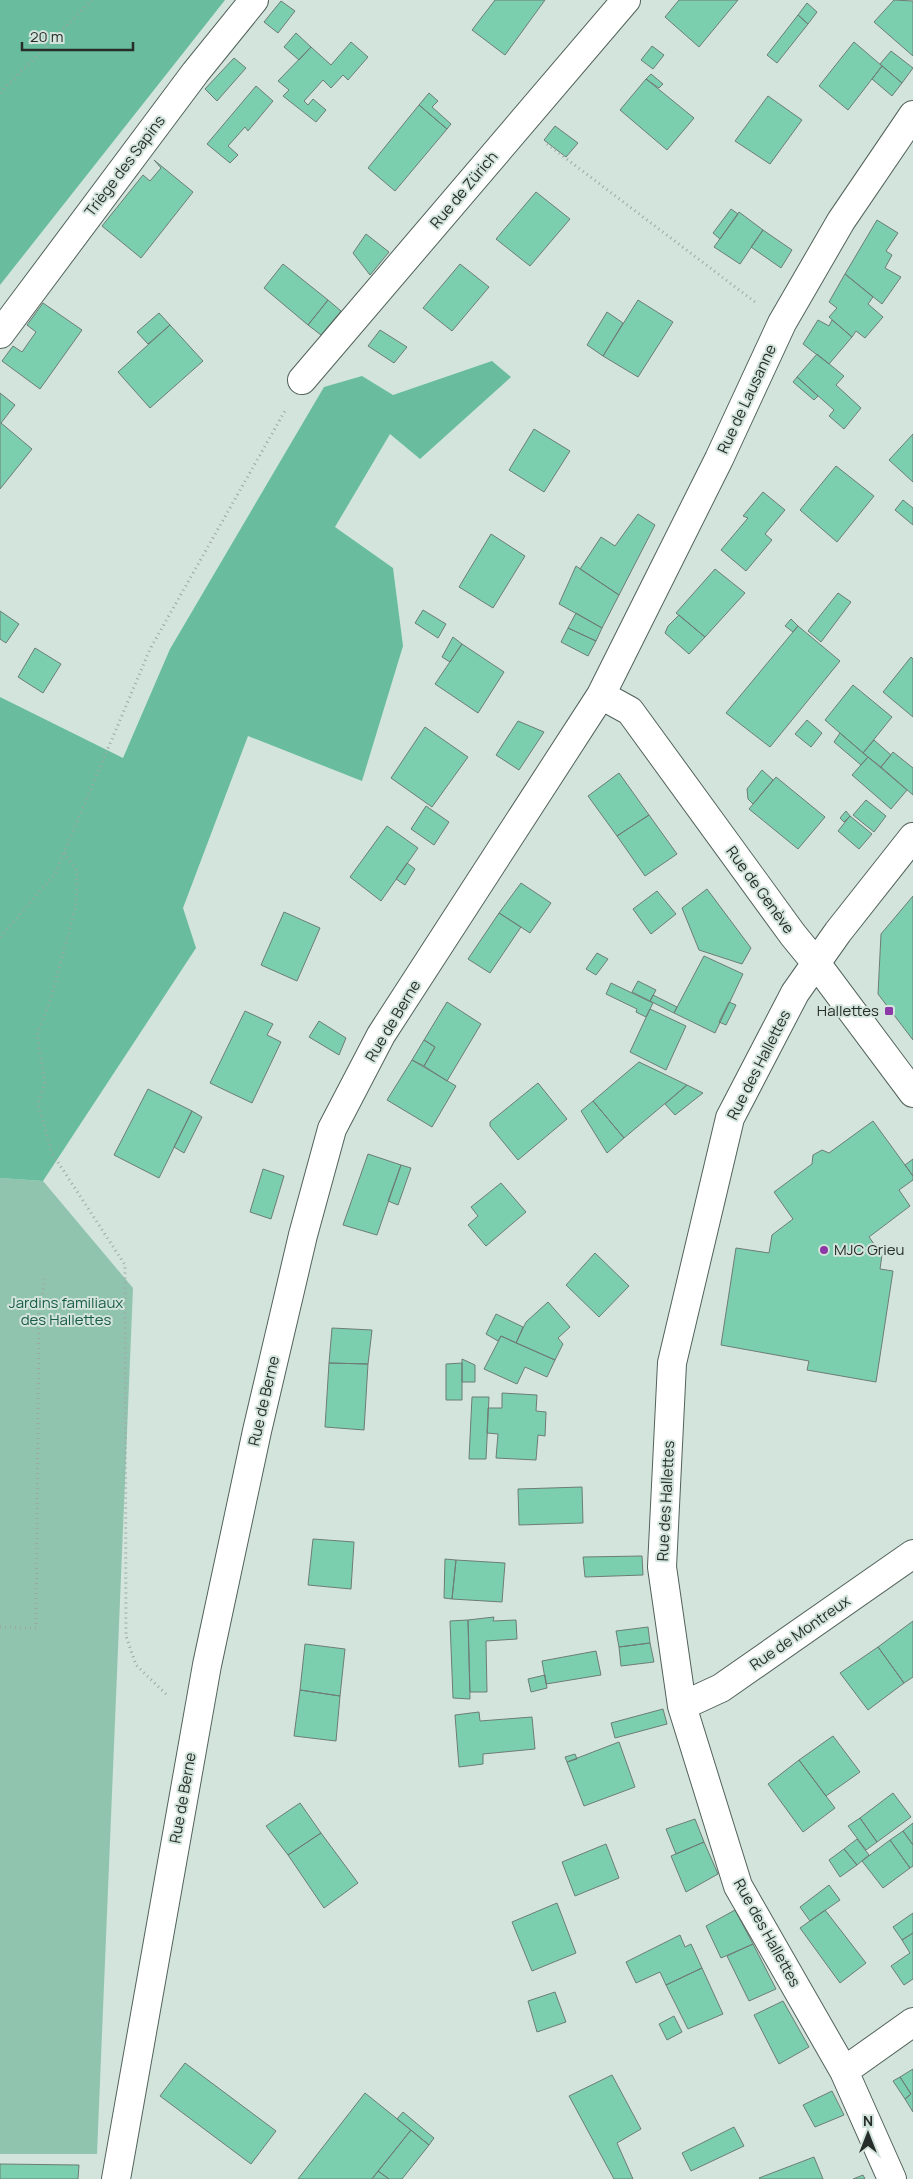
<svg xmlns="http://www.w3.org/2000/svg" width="913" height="2179" font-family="Manrope,sans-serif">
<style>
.green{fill:#91c4af}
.forest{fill:#69bd9e}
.building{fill:#7bcfaf;stroke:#6d7d76}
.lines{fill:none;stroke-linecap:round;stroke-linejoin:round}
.minor-casing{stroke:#52625b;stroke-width:30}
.path{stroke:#9ba9a3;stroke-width:3;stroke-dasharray:1 4;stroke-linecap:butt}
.minor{stroke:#fff;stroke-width:28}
.poi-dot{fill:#8c38a6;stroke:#d2e4dc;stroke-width:2}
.labels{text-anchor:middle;stroke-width:4;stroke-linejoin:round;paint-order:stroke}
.street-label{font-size:15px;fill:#272d2a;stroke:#d2e4dc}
.poi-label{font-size:15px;fill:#272d2a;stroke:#d2e4dc;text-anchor:end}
.park-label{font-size:15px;fill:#195c47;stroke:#d2e4dc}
</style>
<rect width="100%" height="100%" fill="#d2e4dc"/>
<!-- green -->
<path class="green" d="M0 1178 43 1181 133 1288 97 2154H0Z"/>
<!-- forest -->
<path class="forest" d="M0 0H225L0 285Z
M492 361 511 377 420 459 390 434 335 527 393 568 403 646 362 781 248 736 183 908 196 948 43 1181 0 1178V697L123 758 170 649 324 387 362 376 393 395Z"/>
<!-- building -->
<path class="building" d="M495 0H545L505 55 472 30Z
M679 0H738L699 47 665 17Z
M894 0 913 1V56L874 22Z
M281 1 295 11 278 33 264 22Z
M807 3 817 12 808 24 798 15Z
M798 15 808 24 777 63 767 55Z
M296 33 311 47 299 60 284 47Z
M351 42 368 57 348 80 343 75 331 88 323 80 304 101 308 105 313 99 326 110 316 122 283 96 289 90 278 81 311 47 331 65Z
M854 42 882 66 848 110 819 86Z
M652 46 664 55 653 69 641 60Z
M891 51 913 68 902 83 880 64Z
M234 58 246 68 217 101 205 89Z
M882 66 902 83 892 96 872 79Z
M651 74 663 84 659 88 646 79Z
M646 79 694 118 667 150 620 110Z
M256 86 273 101 248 131 245 127 228 146 238 155 230 163 207 144Z
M429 93 438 101 432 107 451 124 447 129 419 105Z
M768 96 802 120 770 164 735 141Z
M419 105 447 129 395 191 368 168Z
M555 126 578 143 566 157 544 140Z
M154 160 193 192 141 258 102 226 143 175 150 181 161 168Z
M536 192 570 219 530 266 496 239Z
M731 209 738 214 720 239 713 233Z
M739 212 763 230 740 264 714 247Z
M877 220 898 233 886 251 892 255 885 268 901 277 882 304 845 274Z
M763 230 792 250 781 268 751 247Z
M366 234 389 252 370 275 353 253Z
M283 264 328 300 308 325 264 288Z
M460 264 489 287 452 331 423 308Z
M845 274 873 297 868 304 883 317 865 338 856 331 852 337 829 317 837 308 829 302Z
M328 300 341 311 321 335 308 325Z
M638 300 673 322 638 377 603 356Z
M43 303 82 330 40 389 2 361 13 346 22 352 36 332 27 325Z
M607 312 623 323 603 356 587 345Z
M159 313 170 325 148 344 137 332Z
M818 320 829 326 832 320 852 337 829 364 803 344Z
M170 325 203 361 150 408 118 372Z
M380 330 407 347 394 363 368 346Z
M817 354 844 376 836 385 861 408 844 429 829 416 834 410 797 377Z
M797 377 818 396 814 400 793 382Z
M0 393 15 405 1 423 32 449 0 489Z
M534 429 570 451 544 492 509 470Z
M913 434V482L889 460Z
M836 466 874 496 837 542 800 510Z
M763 492 785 510 765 534 772 540 746 571 721 550 748 518 743 516Z
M903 500 913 508V525L895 510Z
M638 514 655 525 619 595 580 569 601 537 615 546Z
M491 534 525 556 493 608 459 587Z
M576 566 619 595 602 628 559 604Z
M715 569 745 593 705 637 676 613Z
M838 593 851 602 821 642 808 631Z
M423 610 446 624 438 638 415 623Z
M0 611 19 624 6 643 0 639Z
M576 613 602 628 596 641 568 628Z
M679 615 705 637 689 654 665 633 668 626Z
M791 619 798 626 793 632 785 626Z
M798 626 840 661 770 747 726 713Z
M568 628 596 641 588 656 561 642Z
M453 637 462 644 450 662 442 657Z
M462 644 504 672 478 713 435 684Z
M35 648 61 664 43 693 18 677Z
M911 657 913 659V717L883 692Z
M853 685 892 717 863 753 825 720Z
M807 720 822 733 811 747 795 734Z
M518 721 544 732 519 770 496 755Z
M425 727 468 757 432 807 391 778Z
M840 733 868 757 861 765 834 742Z
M874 740 891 755 881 767 863 753Z
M893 752 913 768V795L881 767Z
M868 757 907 790 891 809 852 775Z
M762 770 773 780 753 804 748 799 747 789Z
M619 773 649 815 617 836 588 796Z
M776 777 825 817 798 849 749 809Z
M866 800 886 816 874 832 853 815Z
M426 806 449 822 434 845 411 829Z
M846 811 850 816 844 822 840 818Z
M649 815 677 854 645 876 617 836Z
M850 816 872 834 859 849 838 831Z
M387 826 418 848 381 901 350 877Z
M407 863 415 869 405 885 396 879Z
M521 883 551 903 530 933 499 913Z
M707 889 751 948 742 964 699 950 682 908Z
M657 891 676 914 651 934 633 909Z
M913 896V1040L878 994 881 934Z
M284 912 320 928 297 981 261 965Z
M499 913 521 927 490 973 468 959Z
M597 953 608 959 596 975 586 969Z
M704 956 743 974 715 1033 674 1013Z
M638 981 656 990 650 1001 632 992Z
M611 983 653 1003 646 1017 636 1012 637 1009 606 994Z
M653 995 677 1007 674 1013 650 1001Z
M447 1002 481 1024 447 1081 424 1066 435 1047 424 1040Z
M729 1002 736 1005 726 1025 719 1022Z
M650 1009 686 1026 666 1070 630 1052Z
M245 1011 273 1024 267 1035 281 1042 252 1103 210 1083Z
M319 1021 346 1038 339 1055 309 1037Z
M424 1040 435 1047 424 1066 412 1060Z
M412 1060 456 1086 432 1127 387 1100Z
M639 1062 687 1085 624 1138 593 1101Z
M538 1083 567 1119 518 1160 490 1126V1122Z
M687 1085 703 1093 675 1115 665 1104Z
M148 1089 192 1111 159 1178 114 1155Z
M593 1101 624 1138 607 1153 581 1111Z
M192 1111 202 1117 184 1153 174 1147Z
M873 1121 913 1176V1180L899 1190 910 1206 869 1237 882 1255 880 1269 893 1271 876 1382 807 1370 809 1361 721 1345 736 1248 769 1253 772 1235 793 1219 774 1192 812 1164 813 1155 822 1150 829 1153Z
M368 1154 401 1165 377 1235 343 1225Z
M913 1159V1176L905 1165Z
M401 1165 411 1168 398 1205 388 1201Z
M263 1169 284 1176 271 1219 250 1212Z
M501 1183 526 1212 486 1246 468 1225 478 1216 471 1207Z
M595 1253 629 1286 599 1317 566 1285Z
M548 1302 570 1327 558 1338 563 1344 555 1360 516 1343 526 1322Z
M496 1314 523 1327 516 1343 501 1336 498 1341 486 1334Z
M332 1328 372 1330 368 1364 329 1363Z
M501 1336 555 1360 547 1377 525 1367 517 1384 484 1369Z
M462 1359 475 1365V1382H462Z
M329 1363 368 1364 364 1430 325 1427Z
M462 1363V1400H446V1364Z
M502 1393 537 1395 536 1411 546 1412 545 1436 538 1435 536 1460 496 1458 498 1434 487 1433 488 1408H502Z
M472 1397H489L486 1459H469Z
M582 1487 583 1523 519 1525 518 1489Z
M313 1539 354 1542 351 1589 308 1585Z
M642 1556 643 1575 585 1577 583 1557Z
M445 1559 456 1560 452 1599 444 1598Z
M456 1560 505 1563 502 1602 452 1599Z
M494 1617 493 1621 516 1620 517 1639 486 1641 487 1692H470L468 1620Z
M468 1620 470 1699 453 1698 450 1621Z
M913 1621V1677L904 1683 878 1647Z
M648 1627 650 1643 619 1647 616 1631Z
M650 1643 654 1662 621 1666 619 1647Z
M305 1644 345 1649 340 1696 300 1690Z
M878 1647 904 1683 868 1710 840 1673Z
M596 1651 601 1675 546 1684 542 1661Z
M545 1675 547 1688 531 1692 528 1679Z
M300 1690 340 1696 336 1741 294 1736Z
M663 1709 667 1724 615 1738 611 1723Z
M479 1712 480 1721 532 1717 535 1749 483 1754V1764L459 1767 455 1715Z
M833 1736 860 1772 826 1796 799 1760Z
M619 1742 635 1787 584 1806 567 1762Z
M575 1754 577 1759 567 1762 565 1757Z
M799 1760 835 1808 803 1832 768 1784Z
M893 1793 911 1817 877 1842 860 1818Z
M300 1803 321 1833 288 1855 266 1826Z
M860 1818 877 1842 866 1850 848 1826Z
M695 1819 704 1842 676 1854 666 1829Z
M913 1823V1845L903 1831Z
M903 1831 913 1845V1866L910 1868 890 1840Z
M321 1833 358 1883 324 1908 288 1855Z
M857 1839 869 1855 857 1865 844 1849Z
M890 1840 910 1868 883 1888 862 1861Z
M704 1842 718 1874 686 1892 671 1856Z
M606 1844 619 1878 575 1896 562 1862Z
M844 1849 857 1865 840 1877 829 1860Z
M829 1885 840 1900 810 1921 800 1907Z
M557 1903 576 1953 532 1971 512 1922Z
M735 1910 753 1944 721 1958 706 1926Z
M825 1910 866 1963 840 1983 800 1928Z
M913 1913V1933L902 1940 893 1927Z
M913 1933V1979L904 1985 891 1966 910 1953 902 1940Z
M680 1935 685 1947 691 1944 702 1968 666 1985 660 1972 636 1983 626 1962Z
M753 1944 776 1989 749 2001 727 1956Z
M702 1968 723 2014 688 2029 666 1985Z
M555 1992 566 2022 537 2032 528 2001Z
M783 2001 809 2047 779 2064 754 2015Z
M674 2016 682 2032 667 2040 659 2024Z
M185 2063 276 2131 251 2164 160 2096Z
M913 2069V2112L905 2099 911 2094 900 2077Z
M612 2075 641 2129 617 2143 633 2179H614L569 2096Z
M900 2077 911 2094 905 2099 893 2081Z
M832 2091 844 2115 815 2127 803 2105Z
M365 2093 411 2130 372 2179H298Z
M403 2112 434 2138 429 2145 397 2119Z
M734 2127 744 2146 691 2171 682 2153Z
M411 2130 429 2145 402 2179H389L378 2171Z
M814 2157 823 2179H760L759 2178Z
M0 2164 79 2165 78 2179H0Z
M378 2171 389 2179H372Z
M863 2175 865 2179H853Z"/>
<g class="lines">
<defs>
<path id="minor" d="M0 334 195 73 254 0
M302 380 626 0
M601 695 630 711 793 935 816 963 913 1093
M682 1706 721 1688 913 1554
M844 2071 913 2022
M116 2179 207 1665 257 1431 303 1235 332 1129 381 1035 601 695 719 459 782 323 841 221 913 115
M892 2179 844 2071 738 1886 682 1706 662 1567 672 1363 730 1118 795 993 838 932 913 837"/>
</defs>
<!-- minor casing -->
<use href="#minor" class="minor-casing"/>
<!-- path -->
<path class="path" d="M0 93 92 0
M547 144 755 302
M64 853 77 871 76 905 50 1001 37 1034 45 1083 38 1104 52 1153 125 1265 126 1636 136 1665 168 1696
M0 937 55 874 150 649 286 409
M0 1627 36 1628 39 1313 45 1279"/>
<!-- minor -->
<use href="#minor" class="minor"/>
</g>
<!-- markers -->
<g class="poi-dot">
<rect x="884" y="1006" width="10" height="10" rx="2.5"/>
<circle cx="824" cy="1250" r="5"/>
</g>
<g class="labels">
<!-- street labels -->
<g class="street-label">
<text transform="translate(125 166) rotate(-53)" y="5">Triège des Sapins</text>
<text transform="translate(464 190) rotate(-50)" y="5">Rue de Zürich</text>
<text transform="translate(747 399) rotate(-65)" y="5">Rue de Lausanne</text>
<text transform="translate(760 890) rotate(54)" y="5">Rue de Genève</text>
<text transform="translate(393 1021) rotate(-59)" y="5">Rue de Berne</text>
<text transform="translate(759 1065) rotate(-63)" y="5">Rue des Hallettes</text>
<text transform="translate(264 1401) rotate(-77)" y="5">Rue de Berne</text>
<text transform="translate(666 1501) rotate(-87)" y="5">Rue des Hallettes</text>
<text transform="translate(800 1633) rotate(-35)" y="5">Rue de Montreux</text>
<text transform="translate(183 1798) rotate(-80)" y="5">Rue de Berne</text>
<text transform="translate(767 1933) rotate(61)" y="5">Rue des Hallettes</text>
</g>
<!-- poi labels -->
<g class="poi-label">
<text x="879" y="1016">Hallettes</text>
<text x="834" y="1255" text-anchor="start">MJC Grieu</text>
</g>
<!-- park labels -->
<g class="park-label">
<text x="66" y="1308">Jardins familiaux<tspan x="66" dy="17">des Hallettes</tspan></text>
</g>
</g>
<!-- north arrow -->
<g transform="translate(868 2134)" stroke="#d2e4dc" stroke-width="4" paint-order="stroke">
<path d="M0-4L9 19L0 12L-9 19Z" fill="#272d2a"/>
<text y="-8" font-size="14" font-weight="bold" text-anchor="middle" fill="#272d2a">N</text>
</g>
<!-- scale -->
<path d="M22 42v8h111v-8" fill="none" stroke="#272d2a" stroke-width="2.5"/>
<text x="30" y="42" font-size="15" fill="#272d2a" stroke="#d2e4dc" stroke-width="4" paint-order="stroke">20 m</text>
</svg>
